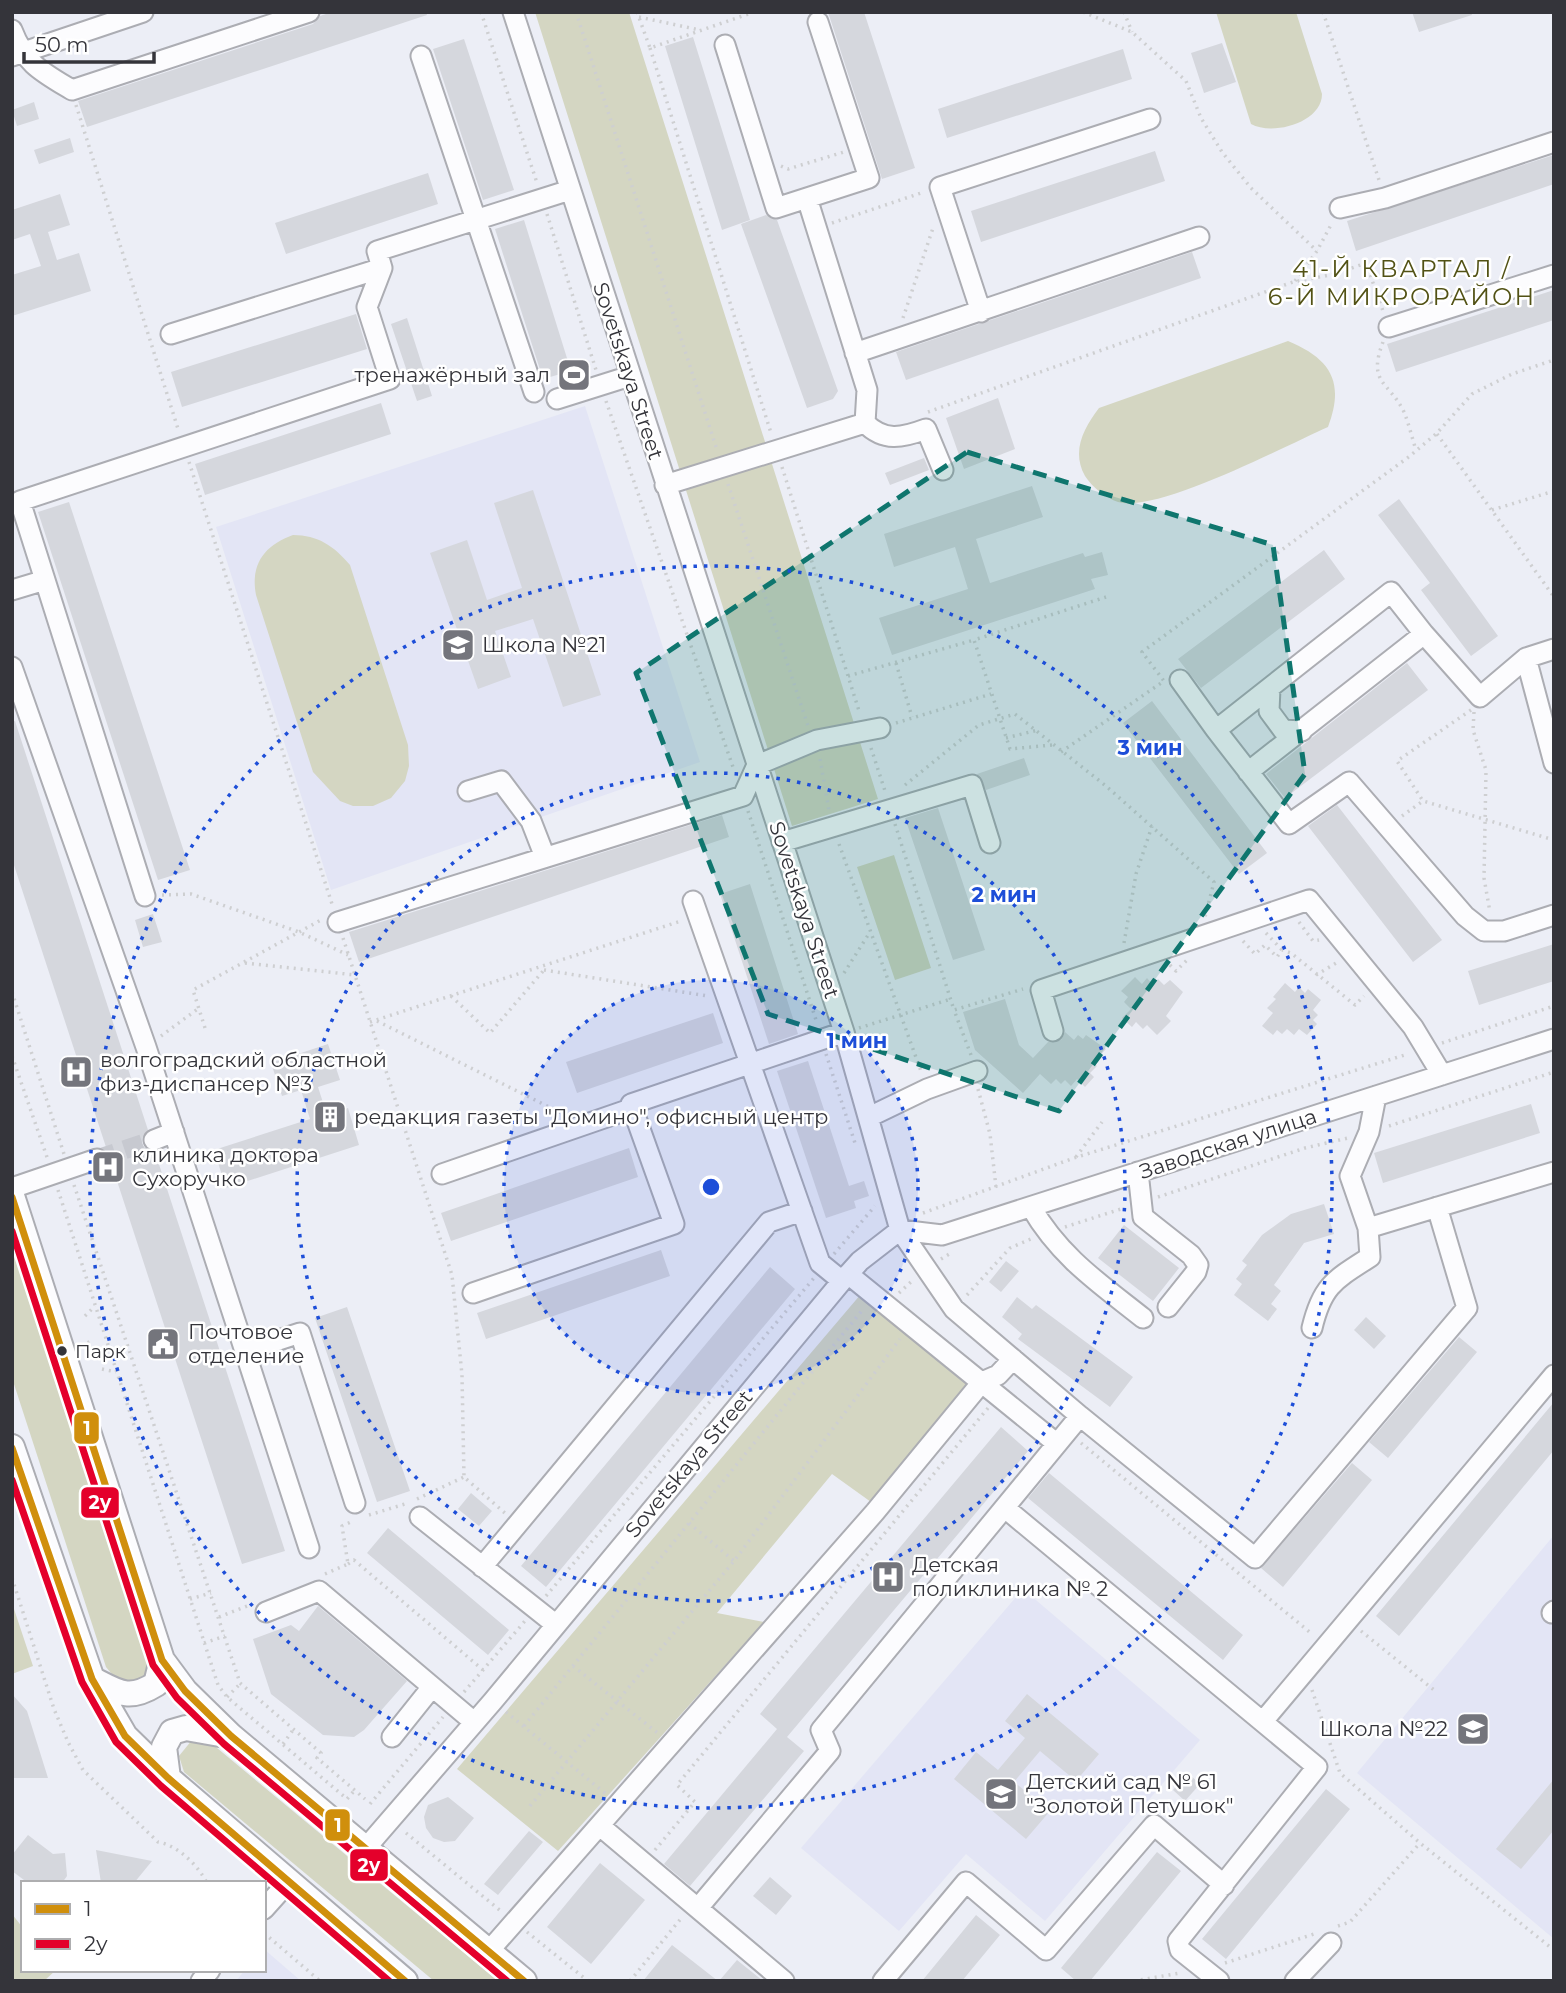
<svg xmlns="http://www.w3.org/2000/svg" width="1566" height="1993" font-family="Montserrat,sans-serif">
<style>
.built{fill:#e3e5f5}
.green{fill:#d4d6c2}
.building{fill:#d5d7dd}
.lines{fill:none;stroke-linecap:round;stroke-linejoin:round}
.minor-tunnel{stroke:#c7c9d0;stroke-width:19;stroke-dasharray:19 10;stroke-linecap:butt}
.minor-casing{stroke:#acadb3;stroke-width:23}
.major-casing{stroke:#acadb3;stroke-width:28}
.path{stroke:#cecfd1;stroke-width:3.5;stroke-dasharray:2 5;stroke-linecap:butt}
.minor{stroke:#fcfcfe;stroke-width:19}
.major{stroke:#fcfcfe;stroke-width:24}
.bus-1-casing{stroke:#fff;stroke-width:12}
.bus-2-casing{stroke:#fff;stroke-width:12}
.bus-1{stroke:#d08f0c;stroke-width:7}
.bus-2{stroke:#e4002b;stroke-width:7}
.marked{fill:#0f766e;fill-opacity:0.2;stroke:#0f766e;stroke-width:5;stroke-dasharray:14 9;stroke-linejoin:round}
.ring{fill:none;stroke:#1d4ed8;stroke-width:3.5;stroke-dasharray:3.5 7}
.bus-dot{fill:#34343a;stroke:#fff;stroke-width:2.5}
.labels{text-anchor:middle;stroke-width:5;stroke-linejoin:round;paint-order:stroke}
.bus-label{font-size:19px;fill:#34343a;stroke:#fff;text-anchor:start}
.street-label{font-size:21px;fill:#34343a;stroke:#fff}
.poi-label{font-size:21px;fill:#34343a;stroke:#fff;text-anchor:start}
.quarter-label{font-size:24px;letter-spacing:2px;fill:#525215;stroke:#fff}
.centre{fill:#1d4ed8;stroke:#fff;stroke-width:3.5}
.ring-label{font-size:21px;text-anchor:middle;font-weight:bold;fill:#1d4ed8;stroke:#fff;stroke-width:5;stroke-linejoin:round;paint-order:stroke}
.line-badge{stroke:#fff;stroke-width:2.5}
.badge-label{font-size:19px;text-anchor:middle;font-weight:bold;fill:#fff}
</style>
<rect width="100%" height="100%" fill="#eceef6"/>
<!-- built -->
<path class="built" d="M585 406 700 762 331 890 216 527Z
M1554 1535V1939L1357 1773Z
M1023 1589 1200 1740 1045 1921 966 1854 899 1931 801 1848Z
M264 1949 301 1981H236L245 1970H264Z"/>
<!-- green -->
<path class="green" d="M535 12H629L878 799 792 826Z
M1216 12H1296L1322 94C1322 123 1272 136 1251 124Z
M1288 341C1331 359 1345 382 1328 427 1287 445 1157 514 1118 502 1106 498 1092 487 1085 476 1071 451 1084 428 1099 408Z
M293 535C318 535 334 546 350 565L408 745 409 766 405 781 391 798 373 806H353L340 801 313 772 256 595C250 564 265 545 293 535Z
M894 855 931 968 895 980 857 867Z
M12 1236 150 1658V1674L136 1687 115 1678 106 1667 12 1378Z
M861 1294 971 1383 871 1502 832 1474 717 1613 764 1622 558 1851 457 1769Z
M12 1603 33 1666 12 1674Z
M192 1740 211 1743 498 1981H434L184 1772 179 1756Z
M12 1914 23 1928V1970H56L44 1981H12Z"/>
<!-- building -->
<path class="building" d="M332 12H426L427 15 87 127 78 101 313 24 320 16Z
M828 12H864L915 168 882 179Z
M1412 12H1471L1472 15 1419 32Z
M693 37 750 220 722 230 665 46Z
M464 39 514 190 483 200 433 49Z
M1222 43 1236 82 1204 93 1191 53Z
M1123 49 1132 79 947 138 938 109Z
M34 102 39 119 17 126 12 110Z
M70 138 74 152 39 164 34 150Z
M1155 151 1165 181 981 242 971 211Z
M1554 155V184L1356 251 1347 221Z
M428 173 438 204 286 254 275 223Z
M60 194 70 225 48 232 57 260 79 253 91 291 12 316V275L41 266 30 234 12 240V210Z
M766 215 777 220 838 391 833 399 807 408 741 224Z
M524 220 571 371 543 379 495 229Z
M1192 252 1201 278 906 380 896 352Z
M1554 290V320L1396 372 1387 344Z
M356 314 367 349 182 407 171 372Z
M407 318 432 396 417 401 391 324Z
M998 398 1015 449 964 469 946 418Z
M381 403 391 434 205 495 195 464Z
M924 458 929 470 890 485 885 473Z
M1032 486 1043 517 976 539 990 583 1083 553 1085 557 1102 552 1108 575 1091 579 1095 589 892 655 879 618 968 589 955 547 894 567 884 534Z
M533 490 601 695 563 707 533 619 495 631 511 677 478 689 430 553 467 540 487 600 522 588 494 503Z
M1399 499 1498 636 1471 656 1421 590 1430 583 1378 515Z
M69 502 190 870 158 880 38 512Z
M1324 550 1345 579 1201 688 1178 659Z
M1407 663 1428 690 1285 798 1266 774Z
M1152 701 1267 853 1239 874 1123 723Z
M15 721 148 1130 142 1138V1144L147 1150 155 1152 285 1551 242 1564 12 859V722Z
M1024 758 1030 775 986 790 977 774Z
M1337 805 1442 940 1413 962 1308 826Z
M938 808 985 950 953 960 905 818Z
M722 815 729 837 359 962 349 932Z
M750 884 798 1034 769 1044 720 894Z
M153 914 162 942 143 947 135 920Z
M1554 944V981L1479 1005 1468 971Z
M1135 977 1142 984 1147 978 1153 985 1158 979 1164 985 1170 980 1183 992 1166 1016 1171 1021 1157 1035 1147 1025 1143 1029 1136 1022 1132 1027 1122 1018 1131 1009 1124 1002 1128 997 1121 991Z
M1285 983 1295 992 1299 987 1305 993 1308 989 1321 1000 1313 1010 1318 1015 1313 1020 1317 1024 1307 1035 1299 1029 1294 1035 1287 1029 1282 1034 1277 1030 1273 1035 1262 1026 1273 1013 1267 1008 1276 999 1273 997Z
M1005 999 1019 1045 1033 1058 1048 1042 1061 1040 1065 1032 1074 1040 1078 1035 1083 1039 1086 1035 1106 1049 1093 1063 1097 1066 1090 1073 1094 1077 1085 1087 1077 1079 1071 1086 1065 1080 1061 1084 1056 1079 1051 1084 1040 1074 1023 1093 975 1050 963 1012Z
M713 1013 723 1043 577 1093 566 1062Z
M328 1044 340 1080 318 1087 327 1115 348 1108 359 1145 226 1188 214 1150 310 1119 301 1090 282 1096 271 1063Z
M808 1061 849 1186 864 1181 869 1196 854 1201 856 1208 826 1218 777 1071Z
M1531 1104 1540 1133 1383 1183 1374 1153Z
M629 1148 638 1177 451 1241 441 1213Z
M1324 1204 1334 1234 1304 1243 1274 1285 1281 1291 1271 1304 1277 1309 1268 1321 1234 1295 1242 1284 1236 1279 1247 1265 1242 1261 1262 1235 1291 1214Z
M1124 1225 1179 1268 1153 1301 1098 1258Z
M661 1250 670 1276 486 1339 477 1313Z
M1006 1261 1019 1271 1001 1292 989 1282Z
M770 1267 795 1289 546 1587 521 1566Z
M1017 1297 1032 1309 1036 1305 1133 1377 1110 1407 1018 1339 1022 1334 1002 1317Z
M347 1307 410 1491 377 1502 315 1318Z
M1366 1317 1386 1336 1374 1349 1354 1330Z
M1459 1337 1477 1352 1388 1458 1369 1442Z
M1554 1402V1450L1399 1636 1376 1616Z
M1001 1427 1028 1451 787 1737 804 1751 690 1886 664 1864 777 1729 760 1714Z
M1352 1463 1372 1480 1283 1587 1261 1568Z
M1049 1473 1243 1635 1223 1660 1028 1498Z
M471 1493 492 1511 479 1526 458 1509Z
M388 1528 509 1630 488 1655 367 1553Z
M318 1606 407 1681 364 1730 354 1737 323 1735 271 1694 253 1639 291 1625 299 1631Z
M12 1694 27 1711 48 1778H12Z
M1027 1694 1099 1754 1076 1781 1040 1751 1014 1782 1050 1811 1026 1839 954 1779 976 1752 998 1770 1025 1738 1005 1721Z
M1188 1773 1200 1784 1185 1801 1173 1790Z
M1554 1779V1830L1521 1869 1496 1849Z
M1326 1789 1350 1809 1226 1959 1202 1939Z
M448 1797 474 1818 455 1841 444 1842 433 1838 426 1828 424 1817 428 1805Z
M529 1831 543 1842 498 1895 484 1884Z
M28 1835 53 1854 65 1853 67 1876 62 1883H28L12 1871V1855Z
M96 1850 152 1861 134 1883H101Z
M1157 1852 1181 1871 1090 1981H1076L1061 1968Z
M600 1863 645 1900 591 1964 547 1927Z
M770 1877 792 1896 776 1915 753 1896Z
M976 1915 1000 1935 962 1981H922Z
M672 1945 718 1981H643Z
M737 1960 763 1981H719Z"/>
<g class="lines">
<!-- minor-tunnel -->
<path class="minor-tunnel" d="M97 1159 154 1140"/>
<defs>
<path id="minor" d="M12 30C25 64 42 72 72 90L309 12
M12 56 143 12
M421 56 534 392
M807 198 869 178 818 22
M1340 208 1385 198 1554 142
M981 312 940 187 1150 119
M1389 327 1554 275
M171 334 382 268 377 251 570 190
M855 353 1199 237
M557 399 630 376
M865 423C884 442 902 438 926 429L943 470
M665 485 865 423 867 390 807 198 776 208 725 45
M12 590 45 580
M1424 634 1480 697 1526 658 1554 649
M1526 658 1554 763
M12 667 146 1047 309 1548
M1180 680 1216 730
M1270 688 1269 711 1283 730 1302 731
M1248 772 1424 634 1391 592 1216 730 1289 824 1349 782 1465 916 1484 931H1504L1554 915
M468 791 501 781 531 821 545 857
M782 842 972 785 990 843
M145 896 20 501 390 379 367 307 382 268
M693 901 820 1263 842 1281
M338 922 743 796 757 765 817 740 880 728
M1053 1031 1041 990 1309 900 1413 1027 1442 1075
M869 1117 927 1089 977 1071
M154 1140 174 1132
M1138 1172 1143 1217 1191 1255 1198 1265 1196 1272 1168 1307
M442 1174 633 1108
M12 1188 97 1159
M1031 1207C1060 1257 1099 1283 1143 1318
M1368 1228 1350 1176 1369 1132 1376 1096
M900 1230 954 1309 1080 1416 1255 1558 1467 1308 1437 1207
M900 1230 942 1235 1554 1039
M848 1274 1056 1443
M473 1293 674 1224 631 1104 844 1032
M1312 1328C1322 1286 1334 1280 1370 1257L1368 1228 1554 1172
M245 1351 300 1333 355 1503
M1005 1508 1317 1767 1178 1941 1180 1950 1219 1981
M420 1517 555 1624
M482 1567 769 1222 802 1211
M266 1612 319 1591 474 1722
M1552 1613 1554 1611
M1264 1720 1554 1375
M392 1737 432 1687
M600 1826 784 1981
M365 1849 493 1701 842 1281 860 1261 900 1230 844 1032 513 12
M698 1908 830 1751 821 1730 1080 1416
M264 1909 290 1880
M488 1952 875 1512 982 1382 998 1375 1013 1359
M201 1981 210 1970
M883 1981 966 1882 1046 1950 1154 1825 1224 1885
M1295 1981 1331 1943"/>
<path id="major" d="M12 1196 162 1660 185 1691 231 1736 524 1981
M12 1447 92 1679 125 1736 168 1778 405 1981
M92 1679C119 1693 129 1701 156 1684L162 1660
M168 1778 164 1747 172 1732 186 1728 231 1736"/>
</defs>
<!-- minor casing -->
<use href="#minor" class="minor-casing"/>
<!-- major casing -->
<use href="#major" class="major-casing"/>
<!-- path -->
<path class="path" d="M481 12 537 183
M576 12 717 450
M637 12 650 48 754 12
M1083 12 1132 32 1186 81 1201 118 1222 152 1251 188 1317 251
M1124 12 1132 32
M1323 12 1380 183
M639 17 700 30
M650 48 771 433
M76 105 179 432
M781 166 788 169 844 152
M547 214 596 370
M832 223 924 192
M1295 281 1317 251 1332 223
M903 318 934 225
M1383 342C1367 384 1389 381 1404 412 1409 424 1412 438 1416 450
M606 401 734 770
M928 412 1293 282 1335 274 1366 263 1383 311
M1437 434 1554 597
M189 462 332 904
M782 467 860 714
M728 484 808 726
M1492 510 1554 491
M896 663 912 717
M848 676 974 640
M1471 710 1397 761 1423 801 1554 840
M1474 712 1473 730 1486 770 1484 878 1490 912
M896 723 991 694
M1006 738 1038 730
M1052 745 1010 749 974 640 1106 597
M871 748 886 794
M1061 752 1164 681 1142 652 1410 456 1437 433 1472 394 1512 374 1554 360
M820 759 829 810
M905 785 979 725 1015 714 1106 786 1214 882 1205 917
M748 811 817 1023
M1402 816 1423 801
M895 824 954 1010
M839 844 922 1074
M162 895 191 894 299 932 348 955
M1299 922 1313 941 1319 940
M1266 933 1282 950
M343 938 452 1275 462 1375 464 1477 506 1514
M1243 941 1255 954 1265 945 1277 957 1282 950 1291 953 1355 1005 1364 996
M1124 943 1136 874 1152 826
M245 963 355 975
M1170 965 1176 971 1187 960
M544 970 708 996
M844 973 870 932
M1316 975 1338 962
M12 992 64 1154
M451 996 490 1033 544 970
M377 1021 561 1113
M370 1022 681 921
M205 1028 193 990 321 920
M859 1028 951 999
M161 1036 199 1008
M1442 1043 1554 1006
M826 1054 855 1143
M971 1055 954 1010 1023 989
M12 1056 48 1160
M978 1089 990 1134 996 1187
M1389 1126 1554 1072
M1076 1157 1102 1122
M74 1185 240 1683 321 1753 317 1758 365 1799
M58 1190 218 1685 227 1697 347 1799 354 1791
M1158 1197 1305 1148 1348 1138
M923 1213 1074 1158 1408 1054
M1065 1227 1124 1208
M834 1254 875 1206
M941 1259 951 1253
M899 1293 913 1280
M967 1295 1010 1248 1031 1239
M85 1316 95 1306
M81 1345 92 1341
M102 1369 116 1372
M1081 1443 1312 1634
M417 1499 464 1477
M369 1515 405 1504 408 1506
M689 1523 734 1561
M348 1564 354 1560 483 1670
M325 1574 348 1564 342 1526 353 1521
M12 1578 54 1709 68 1742 83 1770 158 1842C177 1845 198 1865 207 1883
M546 1596 814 1278
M190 1599 211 1593
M219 1617 250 1605
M1361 1631 1434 1690
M204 1643 225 1636
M573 1666 659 1734
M1312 1690 1340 1773 1420 1843 1554 1950
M464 1692 525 1621
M227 1697 240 1684
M506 1712 606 1794
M524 1726 864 1308
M283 1744 293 1730
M370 1804 443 1717
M530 1806 734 1561 900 1339
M406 1833 502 1912
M655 1850 695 1802 677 1785 988 1408
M1338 1926 1350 1922 1420 1843
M527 1932 588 1981
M264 1933 320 1981
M1225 1963 1314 1934
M630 1981 683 1916
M1134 1981 1180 1973"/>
<!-- minor -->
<use href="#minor" class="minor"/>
<!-- major -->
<use href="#major" class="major"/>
<defs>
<path id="bus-1" d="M12 1197 162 1660 185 1691 231 1736 524 1981
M12 1448 92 1679 125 1736 168 1778 405 1981"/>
<path id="bus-2" d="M12 1231 153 1665 177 1698 224 1744 507 1981
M12 1480 82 1682 116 1742 161 1786 389 1981"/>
</defs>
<!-- bus-1 casing -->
<use href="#bus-1" class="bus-1-casing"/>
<!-- bus-2 casing -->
<use href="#bus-2" class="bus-2-casing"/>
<!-- bus-1 -->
<use href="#bus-1" class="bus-1"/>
<!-- bus-2 -->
<use href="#bus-2" class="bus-2"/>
</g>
<!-- marked area -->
<path class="marked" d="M967 452 1273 545 1305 774 1059 1111 768 1014 636 673Z"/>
<!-- distance rings -->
<circle cx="711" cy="1187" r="207" fill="#1d4ed8" fill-opacity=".12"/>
<g class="ring">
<circle cx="711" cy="1187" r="207"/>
<circle cx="711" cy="1187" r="414"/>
<circle cx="711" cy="1187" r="621"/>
</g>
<!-- icons -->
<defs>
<symbol id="stadium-square" viewBox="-11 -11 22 22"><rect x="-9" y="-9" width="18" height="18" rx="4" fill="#74757c" stroke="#fff"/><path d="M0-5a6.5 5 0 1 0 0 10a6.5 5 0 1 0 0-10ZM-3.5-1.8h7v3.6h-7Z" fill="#fff"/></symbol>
<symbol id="school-square" viewBox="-11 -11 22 22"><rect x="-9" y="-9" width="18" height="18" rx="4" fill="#74757c" stroke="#fff"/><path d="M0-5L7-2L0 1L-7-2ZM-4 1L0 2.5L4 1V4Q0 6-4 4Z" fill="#fff"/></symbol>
<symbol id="hospital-square" viewBox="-11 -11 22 22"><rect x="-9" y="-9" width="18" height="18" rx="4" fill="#74757c" stroke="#fff"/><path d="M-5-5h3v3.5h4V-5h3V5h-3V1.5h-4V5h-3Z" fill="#fff"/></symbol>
<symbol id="building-square" viewBox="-11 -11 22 22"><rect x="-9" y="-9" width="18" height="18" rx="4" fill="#74757c" stroke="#fff"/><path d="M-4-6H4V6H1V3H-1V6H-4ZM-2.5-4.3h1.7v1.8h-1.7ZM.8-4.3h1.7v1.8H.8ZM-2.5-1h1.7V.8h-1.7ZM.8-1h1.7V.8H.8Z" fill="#fff"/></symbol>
<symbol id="civic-square" viewBox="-11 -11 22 22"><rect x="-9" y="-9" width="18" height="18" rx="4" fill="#74757c" stroke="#fff"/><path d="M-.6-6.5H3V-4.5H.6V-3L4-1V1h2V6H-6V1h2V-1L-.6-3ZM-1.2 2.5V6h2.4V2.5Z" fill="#fff"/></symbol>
</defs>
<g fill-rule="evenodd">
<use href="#stadium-square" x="555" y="356" width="38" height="38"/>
<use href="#school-square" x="439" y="626" width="38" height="38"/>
<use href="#hospital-square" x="57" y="1053" width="38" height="38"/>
<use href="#building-square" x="311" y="1098" width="38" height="38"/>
<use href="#hospital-square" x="89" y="1148" width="38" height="38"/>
<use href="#civic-square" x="144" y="1325" width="38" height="38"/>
<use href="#hospital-square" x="869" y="1558" width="38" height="38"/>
<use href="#school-square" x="1454" y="1710" width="38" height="38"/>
<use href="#school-square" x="982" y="1775" width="38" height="38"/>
</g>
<!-- markers -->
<circle class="bus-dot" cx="62" cy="1351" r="6"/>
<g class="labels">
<!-- bus labels -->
<g class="bus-label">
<text x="75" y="1358">Парк</text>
</g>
<!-- street labels -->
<g class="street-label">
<text transform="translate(628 371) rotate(72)" y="7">Sovetskaya Street</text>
<text transform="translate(804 910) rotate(72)" y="7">Sovetskaya Street</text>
<text transform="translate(1228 1144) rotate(-18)" y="7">Заводская улица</text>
<text transform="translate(689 1464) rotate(-50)" y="7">Sovetskaya Street</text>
</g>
<!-- poi labels -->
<g class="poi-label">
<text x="550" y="382" text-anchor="end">тренажёрный зал</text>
<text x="482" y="652">Школа №21</text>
<text x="100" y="1067">волгоградский областной<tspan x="100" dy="24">физ-диспансер №3</tspan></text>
<text x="354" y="1124">редакция газеты "Домино", офисный центр</text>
<text x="132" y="1162">клиника доктора<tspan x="132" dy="24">Сухоручко</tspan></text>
<text x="188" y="1339">Почтовое<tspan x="188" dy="24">отделение</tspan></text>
<text x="912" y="1572">Детская<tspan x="912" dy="24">поликлиника № 2</tspan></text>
<text x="1448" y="1736" text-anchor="end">Школа №22</text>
<text x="1026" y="1789">Детский сад № 61<tspan x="1026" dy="24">"Золотой Петушок"</tspan></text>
</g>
<!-- quarter labels -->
<g class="quarter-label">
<text x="1402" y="277">41-Й КВАРТАЛ /<tspan x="1402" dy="28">6-Й МИКРОРАЙОН</tspan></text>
</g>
</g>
<circle cx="711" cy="1187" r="10" class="centre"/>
<g class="ring-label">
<text x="1150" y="755">3 мин</text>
<text x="1004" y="902">2 мин</text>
<text x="857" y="1048">1 мин</text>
</g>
<g class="line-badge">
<rect x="73" y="1411" width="27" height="34" rx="7" fill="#d08f0c"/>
<rect x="80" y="1486" width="40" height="33" rx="7" fill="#e4002b"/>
<rect x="324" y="1808" width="27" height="34" rx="7" fill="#d08f0c"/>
<rect x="349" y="1848" width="40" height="34" rx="7" fill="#e4002b"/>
</g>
<g class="badge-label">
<text x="87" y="1435">1</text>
<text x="100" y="1509">2у</text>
<text x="338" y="1832">1</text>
<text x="369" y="1872">2у</text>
</g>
<!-- border -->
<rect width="1566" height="1993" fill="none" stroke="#34343a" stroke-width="28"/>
<!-- legend -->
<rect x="21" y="1881" width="245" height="91" fill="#ffffff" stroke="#aeaeb0" stroke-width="2"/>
<rect x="35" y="1904" width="35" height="10" fill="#d08f0c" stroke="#aeaeb0" stroke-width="2"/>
<text x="84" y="1916" font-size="21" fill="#34343a">1</text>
<rect x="35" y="1939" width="35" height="10" fill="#e4002b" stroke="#aeaeb0" stroke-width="2"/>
<text x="84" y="1951" font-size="21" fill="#34343a">2у</text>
<!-- scale -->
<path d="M24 52v10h130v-10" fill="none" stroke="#34343a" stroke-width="3.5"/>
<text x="35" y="52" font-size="21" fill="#34343a" stroke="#ffffff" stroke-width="5" paint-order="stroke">50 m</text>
</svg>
